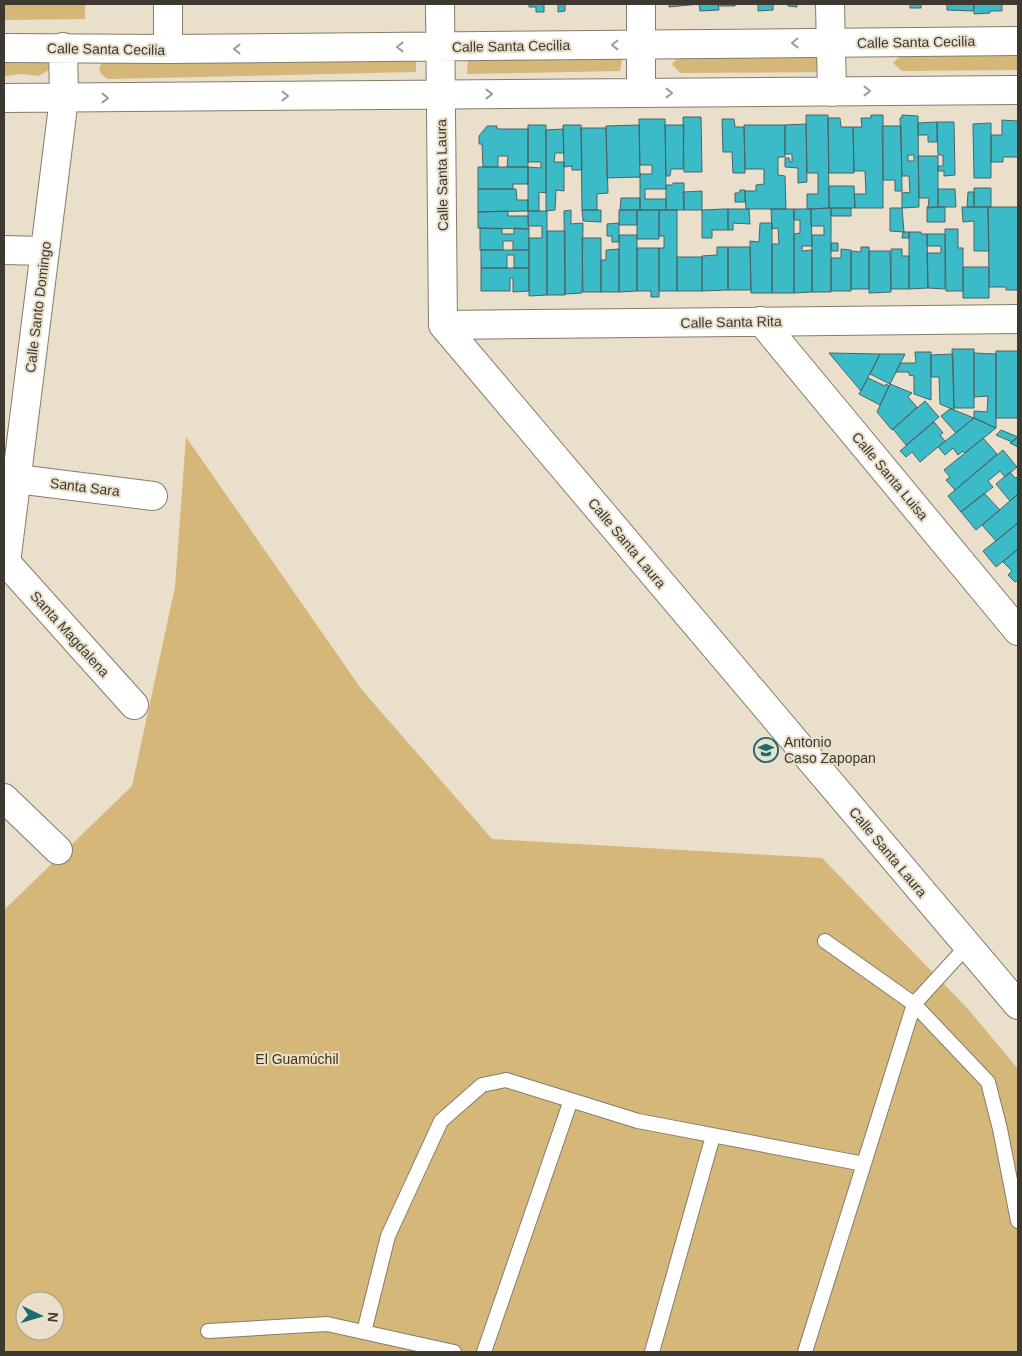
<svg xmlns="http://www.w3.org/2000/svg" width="1022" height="1356" font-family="Arial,sans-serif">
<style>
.green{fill:#d5b77a;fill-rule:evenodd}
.building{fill:#3bbbc8;stroke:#4b6366;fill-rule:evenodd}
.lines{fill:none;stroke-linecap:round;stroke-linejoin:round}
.lane-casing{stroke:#857c6a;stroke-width:16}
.street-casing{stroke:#857c6a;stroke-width:30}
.lane{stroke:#fff;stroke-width:14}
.street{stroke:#fff;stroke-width:28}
.oneway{stroke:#9e9c98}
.labels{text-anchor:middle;stroke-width:4;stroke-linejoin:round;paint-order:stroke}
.street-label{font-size:14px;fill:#3d3931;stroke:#e9dfcb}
.poi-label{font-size:14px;fill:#3d3931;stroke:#e9dfcb;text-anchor:start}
.park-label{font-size:14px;fill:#42320f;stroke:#e9dfcb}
</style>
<rect width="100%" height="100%" fill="#e9dfcb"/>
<!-- green -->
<path class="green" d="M4 4H85V19L4 20Z
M827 50 828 72 680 73 672 64 680 55Z
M1018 53V70L902 71 893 63 902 54Z
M623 54 620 71 467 74 468 56Z
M416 55V72L108 79 101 74 99 68 104 60Z
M42 57 50 63V69L39 76 23 74 4 76V58Z
M186 437 362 690 492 839 822 858 968 1009 1018 1069V1352H4V910L132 786 175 587ZM25 1301H55V1331H25Z"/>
<!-- building -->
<path class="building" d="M529 4H544V12H536V7H529Z
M558 4H565V11L558 12Z
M669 4H699L669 7Z
M699 4H718L719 10 700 11Z
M718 4H735V6H718Z
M758 4H773V10L758 11Z
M788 4H797V7L788 6Z
M910 4H929H921V8H910Z
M947 4H974L973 11 947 10Z
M974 4H1002V11H990V13L974 14Z
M806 115H828L829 208 807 209V194H818V173H807Z
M871 115H883V208H855L854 194H866L865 171H854L853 127H862L861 118H871Z
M902 115 918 116 919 207 902 208V192L910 193 909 176H902L900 118H902ZM908 155H914V161H908Z
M683 117H701L702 172H684Z
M828 118H840L841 127H853L854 173H829Z
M639 119H665L666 189H645V199H666V210H640V174H652V165H640Z
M722 119H734L735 127H744L745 173H733L732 152H723Z
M1002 120 1018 121V157H1003V162H991V135H1002Z
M937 122V142H928V135H918V123Z
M937 122H954L955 175 944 176V171H938V166H943V155H938Z
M991 123V178H974L973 124Z
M806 124 807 182 798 183V168L785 167V158H789L790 162H792V154H785V125Z
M528 125H546V193L539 192V211H528V167L541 168V162H528Z
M563 125H581L582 170H572V166L564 167Z
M639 125 640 177 607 178 606 126Z
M665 125H684L683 169H671L670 176H666Z
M744 125H785V157H778V175L785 176 786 209H746L745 191H756V185L764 184V169H745Z
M487 126H497V129H528V167H507L508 156H498V167H483L482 144H479V136Z
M882 126H901L902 191H895V180H883Z
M581 128H606L608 193 597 194V210H582Z
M563 129 564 153H555L554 162H564V191L556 190 555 210 546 211V130Z
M918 156H938V207L928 208 929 198H919Z
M478 167H528V184H513V189H478Z
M673 183H684V210H666V185H672Z
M829 186H854L855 208H829Z
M974 188H991V207H974Z
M478 189H516L517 200H528V211L478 212Z
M938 189H955L956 207H938Z
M740 190H745V202H735V193H739Z
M702 191V210H684L683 192Z
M968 192H974V207H967Z
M621 198H640V210H620Z
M927 207H945V222H927Z
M962 207H988L989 251H974V221L963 222Z
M988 207H1018V290H1006V287H989Z
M831 208H851V216H831Z
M831 208V292H812V235H824V226H811V209Z
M890 208H902L904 232 890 231Z
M724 209H728V230H712V238H702V210Z
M728 209H749L750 224 733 223V230H728Z
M771 209H794V293H772V244H779L778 228 772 229Z
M794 209H811L812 246H802V251L812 250V292L794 293V234L800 233V220H794Z
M571 210V224L583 223 582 293 565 294 564 211Z
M582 210H601V222L583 221Z
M619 210H637V225H619Z
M637 210H659V239H637Z
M659 210H677V291H659V248H664V236H659Z
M508 211V216H528L529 229 478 228V212Z
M528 211H547V295L529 296V238H542V226H528Z
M619 223V242H612V236H607V224Z
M760 223H772V293H751L750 241 759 242Z
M480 228 502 229V234H514V228L529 229V250H513V241H503V250H480Z
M945 229H958V248H963V291H946Z
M547 231H565V295H547Z
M903 232H909V238H902Z
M909 232H921V234H927L928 288 909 289Z
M927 234H945V289L928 288 927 253H941V246H927Z
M619 235H637V291L619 292Z
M582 238H601V292H583Z
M831 243H838V251H831Z
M717 247H728V290L702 291V256L717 255Z
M728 247H750L751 290H728Z
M861 247H869V289H851V251L861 252Z
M637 248H659V297H651V291H637Z
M619 249V292H601V260H606V250Z
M841 249 851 250V291H831V258H841Z
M891 249H902V256H909V289H891Z
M481 250H529V268H514V255H507V268H481Z
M869 251H890L891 292 869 293Z
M677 257H702V291H677Z
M963 267H989V298H963Z
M481 268H529V291L513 292V278H510V291H481Z
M952 349H974V408H954Z
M996 351H1018V418H996Z
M915 352H931V400L914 394V376L909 375V372H896L900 363H916Z
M829 353 880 354 861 391Z
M974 353 996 354V428L974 418V411L987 412 988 396 974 397Z
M880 354H905L890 384 870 374Z
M953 354 954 408V410L940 404 939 377H931V355Z
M868 378 885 386 886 384 889 386 880 405 859 394Z
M890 384 912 393 908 397 917 407 892 430 877 412Z
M925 401 939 417 906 445 893 429Z
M950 409 954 410 974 418 956 433 941 416Z
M974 418 996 428 965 453 963 451 958 455 953 448 945 455 938 447Z
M934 422 943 433 940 435 945 441 920 462 912 452 906 457 900 451Z
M1001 430 1018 437 1012 442 996 435Z
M1018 437V447L1010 443Z
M983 438 997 454 955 490 946 480 950 477 944 470Z
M1003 450 1017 467 1005 477 1000 471 988 481 993 487 961 512 948 496Z
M1010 472 1015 478 1018 477V494L1010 501 996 484Z
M984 493 1000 510 976 530 961 512Z
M1018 494V523L996 541 982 525Z
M1018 523V549L996 567 983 551Z
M1018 549V580L1015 582 1008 575 1012 571 1003 562Z"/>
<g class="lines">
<defs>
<path id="lane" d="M825 941 914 1004 988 1082 1000 1129 1018 1221
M208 1331 327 1324 454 1352
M364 1332 388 1236 441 1121 482 1085 506 1080 638 1121 864 1164
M484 1352 571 1100
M652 1352 713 1136
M805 1352 914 1004 968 945"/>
<path id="street" d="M440 4 443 325 1018 1005
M641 4V93
M830 4 832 92
M4 48 168 49 1018 41
M168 49V4
M4 98 1018 90
M4 250 45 251
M761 321 1018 631
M443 325 1018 319
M17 479 153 496
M4 560 134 705
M4 565 6 563 64 98 63 47
M4 798 58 850"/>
</defs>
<!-- lane casing -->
<use href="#lane" class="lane-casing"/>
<!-- street casing -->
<use href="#street" class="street-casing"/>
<!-- lane -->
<use href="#lane" class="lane"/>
<!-- street -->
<use href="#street" class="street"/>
</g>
<!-- one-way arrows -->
<defs><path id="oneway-chevron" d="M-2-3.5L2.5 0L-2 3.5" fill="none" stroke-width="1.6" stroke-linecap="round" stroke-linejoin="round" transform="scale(1.25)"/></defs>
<g class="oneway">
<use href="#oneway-chevron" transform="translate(795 43) rotate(179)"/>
<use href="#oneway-chevron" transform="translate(615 45) rotate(179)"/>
<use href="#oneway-chevron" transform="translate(400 47) rotate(180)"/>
<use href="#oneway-chevron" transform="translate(237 49) rotate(180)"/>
<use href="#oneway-chevron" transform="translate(867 91)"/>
<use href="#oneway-chevron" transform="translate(669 93)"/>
<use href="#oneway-chevron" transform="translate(489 94)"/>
<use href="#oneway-chevron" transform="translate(285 96)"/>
<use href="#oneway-chevron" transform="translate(105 98)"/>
</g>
<!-- icons -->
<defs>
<symbol id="school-ring" viewBox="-11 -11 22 22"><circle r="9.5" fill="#e9dfcb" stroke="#1e6a71" stroke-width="1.5"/><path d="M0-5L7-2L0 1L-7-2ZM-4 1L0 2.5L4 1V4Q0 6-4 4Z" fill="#1e6a71"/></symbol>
</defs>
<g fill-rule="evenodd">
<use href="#school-ring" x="752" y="736" width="28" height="28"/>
</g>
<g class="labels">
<!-- street labels -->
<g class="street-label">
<text transform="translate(916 42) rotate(-1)" y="5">Calle Santa Cecilia</text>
<text transform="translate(511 46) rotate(-1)" y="5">Calle Santa Cecilia</text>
<text transform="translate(106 49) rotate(1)" y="5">Calle Santa Cecilia</text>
<text transform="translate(442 175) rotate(-91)" y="5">Calle Santa Laura</text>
<text transform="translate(38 307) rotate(-83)" y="5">Calle Santo Domingo</text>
<text transform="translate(731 322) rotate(-1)" y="5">Calle Santa Rita</text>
<text transform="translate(890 476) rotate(50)" y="5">Calle Santa Luisa</text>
<text transform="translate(85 487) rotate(7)" y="5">Santa Sara</text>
<text transform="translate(627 543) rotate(50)" y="5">Calle Santa Laura</text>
<text transform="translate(70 634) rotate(48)" y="5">Santa Magdalena</text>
<text transform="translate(888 852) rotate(50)" y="5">Calle Santa Laura</text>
</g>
<!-- poi labels -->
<g class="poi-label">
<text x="784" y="747">Antonio<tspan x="784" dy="16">Caso Zapopan</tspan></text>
</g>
<!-- park labels -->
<g class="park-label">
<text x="297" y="1064">El Guamúchil</text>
</g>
</g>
<!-- border -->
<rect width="1022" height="1356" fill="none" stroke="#3d3931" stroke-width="10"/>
<!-- north arrow -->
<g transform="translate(40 1316) rotate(95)"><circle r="24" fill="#e9dfcb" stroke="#a49d8d"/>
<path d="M0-4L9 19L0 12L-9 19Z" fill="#1e6a71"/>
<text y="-8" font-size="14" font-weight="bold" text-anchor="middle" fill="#3d3931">N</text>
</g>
</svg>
